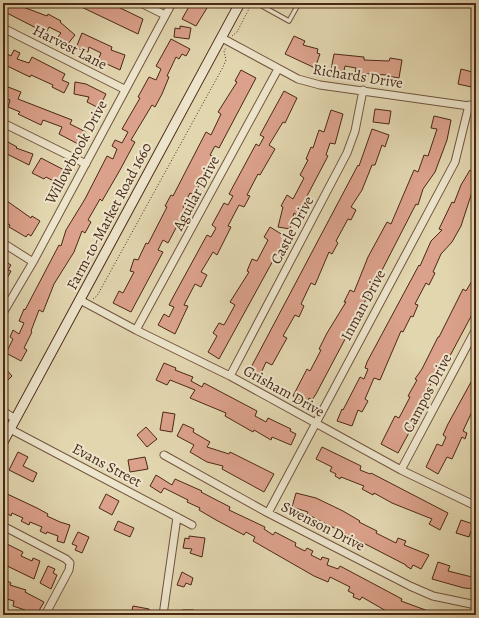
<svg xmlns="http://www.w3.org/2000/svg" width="479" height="618" font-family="Alegreya,serif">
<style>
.building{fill:#dba18a;stroke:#4b2817}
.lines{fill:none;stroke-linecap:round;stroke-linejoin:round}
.lane-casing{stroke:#71543d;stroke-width:5.5}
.street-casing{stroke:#71543d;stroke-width:9}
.secondary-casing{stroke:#4b2817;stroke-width:11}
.path{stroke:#4b2817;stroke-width:1;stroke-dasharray:1 2;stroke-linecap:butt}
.lane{stroke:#ece4cb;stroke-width:3.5}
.street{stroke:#ece4cb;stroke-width:7}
.secondary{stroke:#ece4cb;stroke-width:9}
.labels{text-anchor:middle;stroke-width:4;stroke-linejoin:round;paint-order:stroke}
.street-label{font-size:15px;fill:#4b2817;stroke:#ece4cb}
</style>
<rect width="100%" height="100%" fill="#e2d6af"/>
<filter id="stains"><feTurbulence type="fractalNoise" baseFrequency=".005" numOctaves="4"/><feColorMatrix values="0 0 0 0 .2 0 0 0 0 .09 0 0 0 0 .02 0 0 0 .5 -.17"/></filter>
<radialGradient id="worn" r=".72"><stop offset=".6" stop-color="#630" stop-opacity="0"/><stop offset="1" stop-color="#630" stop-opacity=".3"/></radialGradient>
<!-- building -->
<path class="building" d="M3 3H25L23 7 47 16 48 14 61 21 60 22 75 35 67 45 58 37 61 33 49 27 46 33 3 11Z
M73 3H110L143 19 138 34Z
M191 3H210L196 26 182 19Z
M180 26 191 28 189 39 174 37 175 28 180 29Z
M82 33 112 47 111 50 125 55 120 70 98 60 101 53 89 47 88 52 76 48Z
M294 36 305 41 303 45 318 49 317 53 320 54 315 68 285 54Z
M171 39 190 49 186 56 182 54 179 59 176 57 167 76 169 77 162 94 155 107 152 105 131 140 135 142 120 170 102 201 100 199 88 220 91 222 85 233 82 231 74 252 54 284 43 312 39 310 31 331 32 332 24 348 27 350 21 361 6 353 13 339 10 337 13 330 19 334 24 323 19 321 24 309 25 310 59 245 61 246 66 230 85 199 107 156 113 159 117 149 112 146 115 140 122 143 128 132 122 129 140 98 138 97 149 77 156 80 161 69 156 66Z
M14 50 20 53 17 59 29 63 32 57 65 74 62 80 69 83 64 93 52 87 53 85 31 75 30 77 3 64V52L11 56Z
M334 54 364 57V60L389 61 390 58 402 60 399 78 387 76V75L355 73 356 68 345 66 344 71 331 70Z
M461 69 476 73V88L458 84Z
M241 70 256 78 219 148 215 146 210 155 214 157 194 195 190 193 183 207 186 209 168 243 163 240 158 250 163 252 131 312 113 303 119 291 123 293 134 272 130 271 134 259 138 260 146 243 148 244 167 207 165 206 171 195 173 196 206 132 211 135 221 114 218 112 237 82 235 81Z
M75 82 86 84 106 94 99 108 87 102 89 97 74 94Z
M8 87 21 92 18 99 72 120 70 124 86 132 80 145 59 134 62 127 43 120 41 125 18 114 20 112 8 107 10 100 4 98Z
M284 91 297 98 285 123 283 122 269 145 275 149 260 175 258 174 247 195 250 196 244 207 239 205 228 226 231 227 217 255 213 252 201 272 207 275 201 287 195 284 184 305 188 306 175 334 158 325 164 314 169 317 174 307 169 305 172 299 207 235 211 237 216 228 212 225 224 203 228 205 233 196 229 194 256 144 259 146 264 137 260 135Z
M375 109 391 111 389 124 373 122Z
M331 110 343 114 335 144 330 143 326 155 328 156 297 215 294 213 290 229 278 227 283 207 281 206 287 195 293 199 304 178 300 175 308 160 306 159 311 147 313 148 319 130 324 132Z
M434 116 451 120 447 140 435 172 423 189 418 205 416 204 379 276 377 275 371 293 370 292 316 394 312 400 309 398 306 403 293 396 307 369 310 371 321 350 319 349 327 333 346 302H344L350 290 354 292 368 257 387 222 391 224 414 170 418 172 424 155 428 156 437 129 431 128Z
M372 129 389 135 385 147 382 145 375 165H372L362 190 351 207 356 210 351 220 348 219 336 241 338 243 332 254 329 252 315 285 311 283 301 304 304 306 299 317 295 315 283 336 287 338 272 365 266 362 258 380 247 375 358 165 359 166Z
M8 142 17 147 16 148 33 154 29 165 3 152Z
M41 158 68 172 61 185 46 177 44 179 32 173Z
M470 170 476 173V187L474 186 461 226 452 242 441 254 433 272 435 273 429 285 426 283 415 304 418 305 413 317 411 316 403 332 401 331 380 380 374 378 365 399 368 401 362 412 358 410 352 426 337 421 342 409 343 410 360 377 364 379 368 369 365 368 367 362 419 265 420 266 431 241 442 230 439 229 452 202 454 203 461 185Z
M7 201 31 218 32 216 40 221 31 236 28 234 26 237 9 227 10 225 3 221V208Z
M270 227 286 237 219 359 208 352 217 336 213 333 219 323 224 325 235 305 230 302 249 272 247 271 252 259 257 261 268 240 264 237Z
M6 262 11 265 8 270 11 271 3 286V267Z
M476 274V307L435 384 432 382 426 392 430 394 398 453 381 444 395 416 399 418 410 397 408 396 417 380 415 379 422 369 438 337H439L463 289 466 291Z
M164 363 176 368 175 370 193 377 191 381 202 387 204 383 257 411 255 416 266 422 268 418 291 429 290 431 296 434 291 445 272 437 271 440 254 430 253 432 225 416 226 413 190 398 195 390 170 380 167 385 156 380Z
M3 366 12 376 3 385Z
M476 373V403L463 431 467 433 465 439 462 437 452 459 447 457 438 474 426 467 437 444 442 446 446 437 443 435 448 424Z
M163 412 175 414 172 432 160 430Z
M183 424 194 429 193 432 210 442 207 447 229 454 230 452 274 474 264 492 222 469 223 466 207 462 190 452 194 445 177 436Z
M146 427 157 439 147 447 137 435Z
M322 447 361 466 360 470 370 474 371 473 448 513 440 530 429 524 432 519 392 503 374 493 373 495 362 489 364 486 341 477 340 479 335 476 336 474 330 471 332 467 316 459Z
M18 452 28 457 23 466 37 473 33 482 9 470Z
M145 457 148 469 130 472 128 460Z
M156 475 172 485 175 479 202 491 201 492 230 507 229 510 265 527 264 529 273 535 275 532 296 543 295 546 305 551 307 548 313 551 311 555 321 560 322 557 329 559 327 565 338 569 340 566 402 599 401 601 439 615H393L362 597 360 600 353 597 354 594 348 591 350 587 330 577 328 582 314 576 253 541 255 537 246 532 244 535 216 520 199 510 200 508 187 502 188 500 164 488 161 493 150 486Z
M3 492 37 508 48 514 47 516 60 522 70 525 64 543 57 541 58 536 47 532 46 534 40 531 42 527 30 522 29 525 21 521 23 518 12 513 11 516 5 512 8 507 3 504Z
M296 493 316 498 343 511 360 521 359 522 377 531 376 533 396 543 398 538 406 541 404 545 429 555 421 569 413 565 411 569 406 566V565L307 514 308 512 292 507Z
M106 494 119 501 112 515 99 508Z
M461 520 476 525V533L471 531 469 537 456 533Z
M118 521 134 528 130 537 114 530Z
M78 532 89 537 82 553 75 550 77 546 72 544Z
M189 536 205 538 202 557 190 553 192 549 183 548 185 538 189 539Z
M3 542 23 552 21 556 32 561 33 558 40 561 34 579 3 564Z
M438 562 450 566 448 571 476 578V589L464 588 432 579Z
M48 566 55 569 53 573 57 575 51 589 40 583Z
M182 572 193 578 191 585 186 583 184 587 177 585Z
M3 579 11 583 10 585 26 590 25 592 44 602 37 614 32 611 30 615 24 612 25 610 13 606 14 601 3 598Z
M133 606 149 609 148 615 131 614Z
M182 610H194V615H182Z"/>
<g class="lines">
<defs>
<path id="lane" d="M264 3 262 6 289 21 299 3"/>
<path id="street" d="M141 3 165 15
M3 28 124 89
M222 38 298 79 320 85 476 107
M3 123 86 164
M3 243 33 262
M80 300 136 330 230 376 401 470 476 506
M3 313 33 262 172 3
M136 330 278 69
M230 376 347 153 355 131 363 90
M3 411 15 419
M10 429 192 525
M164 455 268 513 410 586 433 596 476 605
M401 470 476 329
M268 513 455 162 469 105
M3 526 66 559 70 563 69 570 45 615
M163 615 177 517"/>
<path id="secondary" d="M3 442 240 3"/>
</defs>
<!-- lane casing -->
<use href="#lane" class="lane-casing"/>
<!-- street casing -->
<use href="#street" class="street-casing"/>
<!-- secondary casing -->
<use href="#secondary" class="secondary-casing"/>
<!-- path -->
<path class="path" d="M232 36 237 32 252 3
M93 299 97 296 223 67 226 60 224 51 226 48"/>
<!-- lane -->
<use href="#lane" class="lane"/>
<!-- street -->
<use href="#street" class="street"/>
<!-- secondary -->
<use href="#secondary" class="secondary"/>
</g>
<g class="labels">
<!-- street labels -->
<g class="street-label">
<text transform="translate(70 47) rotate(27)" y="5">Harvest Lane</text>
<text transform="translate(358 76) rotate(9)" y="5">Richards Drive</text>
<text transform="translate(76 152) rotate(-62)" y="5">Willowbrook Drive</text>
<text transform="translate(196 193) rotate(-62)" y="5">Aguilar Drive</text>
<text transform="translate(109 216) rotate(-62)" y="5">Farm-to-Market Road 1660</text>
<text transform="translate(292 230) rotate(-62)" y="5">Castle Drive</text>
<text transform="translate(363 305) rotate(-62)" y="5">Inman Drive</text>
<text transform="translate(284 391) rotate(29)" y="5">Grisham Drive</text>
<text transform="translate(427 393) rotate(-62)" y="5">Campos Drive</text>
<text transform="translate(107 465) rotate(28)" y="5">Evans Street</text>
<text transform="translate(323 526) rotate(27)" y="5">Swenson Drive</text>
</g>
</g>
<!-- margin -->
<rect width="479" height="618" fill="none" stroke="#e2d6af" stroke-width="16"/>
<rect x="4" y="4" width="471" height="610" fill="none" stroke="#4b2817" stroke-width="2"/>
<rect x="8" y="8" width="463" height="602" fill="none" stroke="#4b2817"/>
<rect width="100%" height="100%" filter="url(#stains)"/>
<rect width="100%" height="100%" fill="url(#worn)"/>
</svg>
